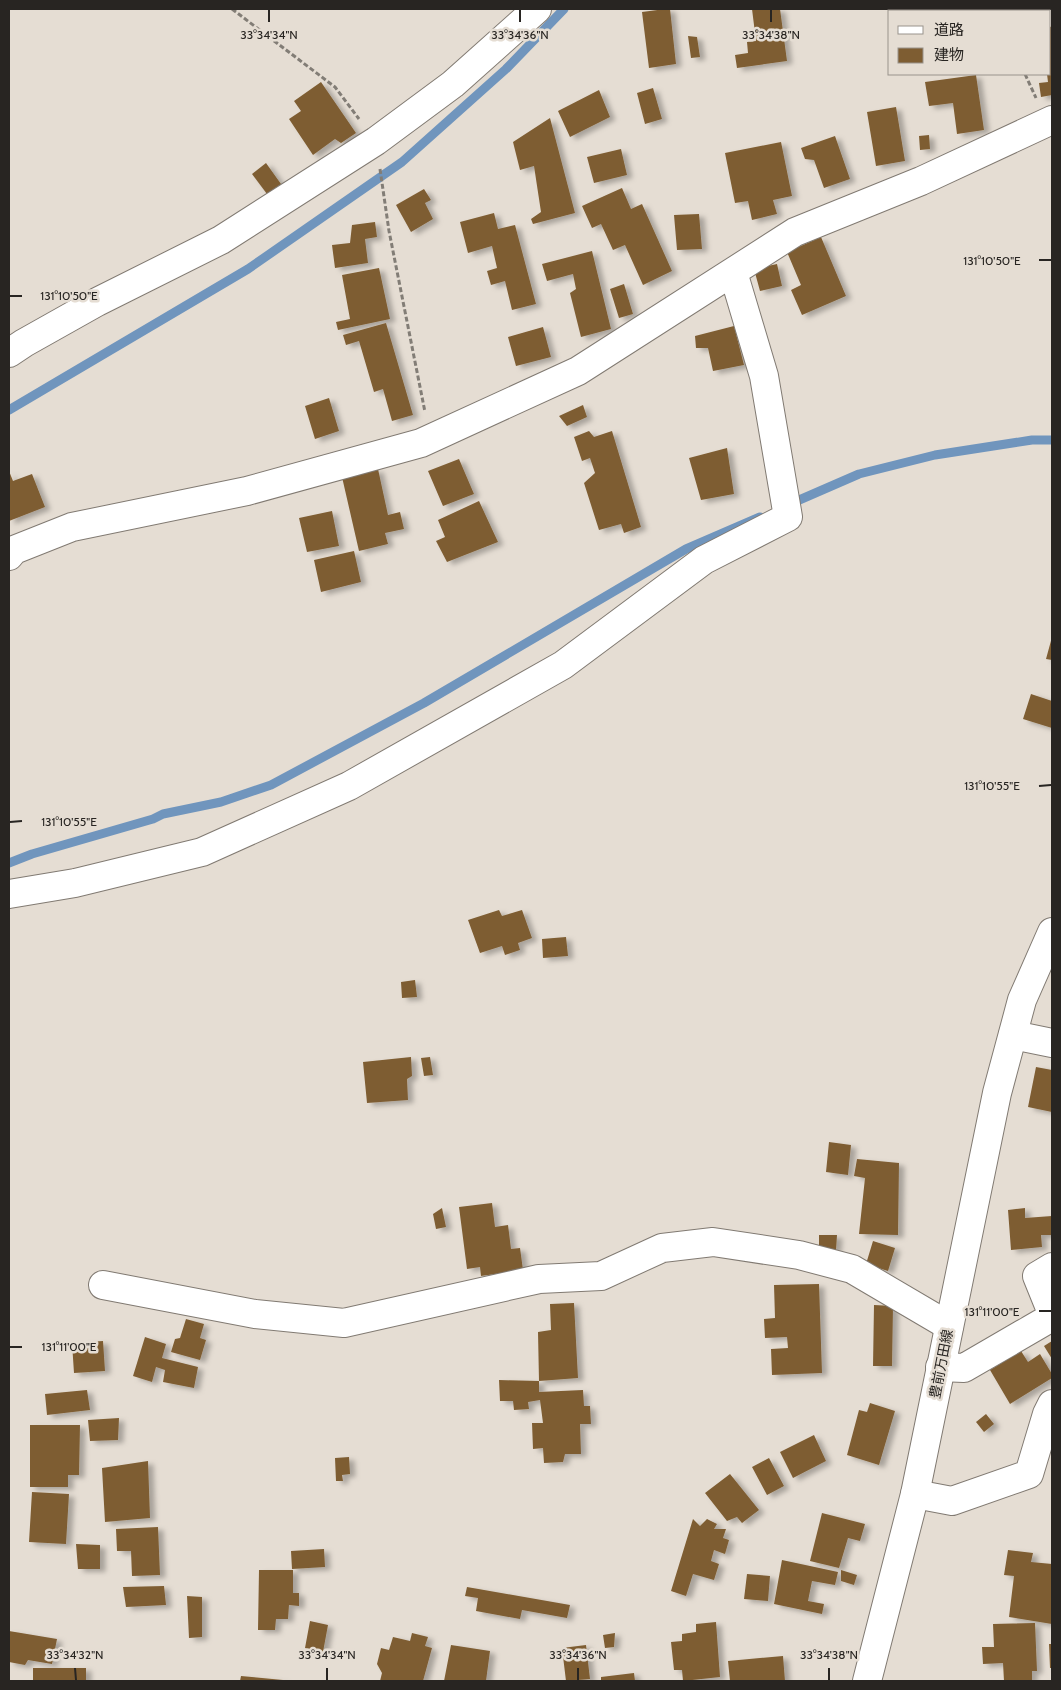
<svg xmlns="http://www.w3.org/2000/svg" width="1061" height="1690" font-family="Cabin,'Noto Sans JP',sans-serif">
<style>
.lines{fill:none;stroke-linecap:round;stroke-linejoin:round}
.stream{stroke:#7095bd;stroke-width:9}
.building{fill:#7e5d32;filter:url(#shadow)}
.street-casing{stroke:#817a72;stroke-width:30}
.primary-casing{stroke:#817a72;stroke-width:30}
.path{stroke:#827d76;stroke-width:3;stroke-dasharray:5 2.5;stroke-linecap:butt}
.street{stroke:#fff;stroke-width:28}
.primary{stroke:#fff;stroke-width:28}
.ticks{fill:none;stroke:#282522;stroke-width:2}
.labels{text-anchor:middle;stroke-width:5;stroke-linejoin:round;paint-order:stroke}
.street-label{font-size:14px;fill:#282522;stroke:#e5ddd3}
.ticks-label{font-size:12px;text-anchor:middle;fill:#282522;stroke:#e5ddd3;stroke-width:5;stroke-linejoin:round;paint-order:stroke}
</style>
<defs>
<filter id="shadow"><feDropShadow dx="5.5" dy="3" stdDeviation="2.5" flood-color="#0004"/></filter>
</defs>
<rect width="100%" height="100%" fill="#e5ddd3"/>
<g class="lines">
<!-- stream -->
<path class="stream" d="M9 410 248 269 402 162 506 69 564 9
M790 504 859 474 935 455 1032 440H1052
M9 863 32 854 153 819 163 814 221 802 271 785 424 703 686 549 760 517"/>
</g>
<!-- building -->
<path class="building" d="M665 9H670L676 64 649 68 642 12Z
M752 9H780L787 61 737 68 735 55 748 53 747 42 756 41Z
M945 9H978V11H946Z
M1052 26V95L1041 97 1039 83 1048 82 1047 74H1050V27Z
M688 36 697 37 700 57 691 58Z
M976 75 984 130 957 134 953 103 929 106 925 82Z
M321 82 356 133 341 143 335 139 313 155 289 119 301 111 294 101Z
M653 88 662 119 645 124 637 93Z
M599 90 610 117 570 137 558 111Z
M896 107 905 161 876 166 867 112Z
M550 118 575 213 533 224 531 219 541 212 534 166 520 170 513 142Z
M929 135 930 149 920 150 919 136Z
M835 136 850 179 824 188 814 160 805 159 801 148Z
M781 142 792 196 773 200 777 214 752 220 748 201 735 203 725 153Z
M621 149 627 175 594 183 587 157Z
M266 163 281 184 267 194 252 174Z
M622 188 631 209 642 204 672 271 643 285 625 245 613 250 601 224 592 228 582 206Z
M424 189 431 200 425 203 433 219 411 232 396 205Z
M494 213 498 229 515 225 536 304 512 310 505 281 491 285 487 271 497 268 492 246 468 253 460 222Z
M699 214 702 249 677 250 674 215Z
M375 222 377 237 365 239 368 263 335 268 332 245 350 243 352 225Z
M821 237 846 296 802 315 791 290 801 285 787 252Z
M592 251 611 329 581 337 570 293 576 289 573 274 547 281 542 264Z
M777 264 782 286 760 291 754 269Z
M379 268 390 319 338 330 336 322 350 319 342 275Z
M624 284 633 314 619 318 610 289Z
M386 323 413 415 392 421 383 389 374 392 359 341 346 345 343 335Z
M734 326 744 365 713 371 708 348H696L695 336Z
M543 327 551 357 516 366 508 337Z
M329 398 339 431 315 439 305 406Z
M583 405 587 417 567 426 559 416Z
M589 431 594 437 612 431 641 527 624 533 621 524 599 530 584 483 595 473 590 458 582 461 574 437Z
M727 448 734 494 701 500 689 458Z
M459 459 474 494 443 506 428 471Z
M378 469 388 515 400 512 404 529 385 533 388 544 359 551 342 477Z
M9 471 13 481 32 474 45 507 9 521Z
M479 501 498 542 447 562 436 541 445 537 438 520Z
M332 511 339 546 307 552 299 518Z
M354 551 361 582 321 592 314 560Z
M1052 637V660L1046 659Z
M1031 694 1052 701V728L1023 719Z
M499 910 502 916 522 910 532 938 518 943 520 950 505 955 502 946 480 953 468 920Z
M566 937 568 956 543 958 542 939Z
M415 980 417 997 402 998 401 982Z
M411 1057 412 1076 407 1079 408 1100 367 1103 363 1062Z
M430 1057 433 1075 424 1076 421 1058Z
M1036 1067 1052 1070V1112L1028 1107Z
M829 1142 851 1145 848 1175 826 1172Z
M857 1159 899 1163 898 1235 859 1234 865 1178 854 1176Z
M492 1203 495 1227 508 1225 511 1249 520 1248 523 1270 481 1276 480 1267 467 1269 459 1207Z
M442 1208 446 1227 436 1229 433 1214Z
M1025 1208V1218L1052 1216V1235H1041L1042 1247 1011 1250 1008 1210Z
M819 1235H837L836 1250H819Z
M873 1241 895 1248 888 1271 866 1264Z
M819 1284 822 1373 772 1375 771 1349 788 1348 787 1337 765 1338 764 1319 775 1318 774 1285Z
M574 1303 578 1378 539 1381 538 1332 551 1330 550 1304Z
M874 1305 893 1306 892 1366H873Z
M186 1319 204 1324 200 1338 206 1340 200 1360 171 1352 175 1339 180 1338Z
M145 1337 166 1344 162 1358 198 1367 194 1388 163 1382 165 1370 156 1367 152 1382 133 1376Z
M103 1341 105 1371 74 1373 72 1343Z
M1052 1341V1359L1044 1346Z
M1021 1351 1028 1362 1040 1354 1052 1374V1378L1010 1404 990 1370Z
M499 1380 539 1381V1392L583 1390 584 1406H590L591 1424H580L581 1454H565L563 1462 544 1463 543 1448 533 1449 532 1423H543L540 1400 528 1402 529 1409 514 1410 513 1401H500Z
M87 1390 90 1410 47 1415 45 1394Z
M870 1403 895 1411 879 1465 847 1455 859 1410 867 1412Z
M986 1414 994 1424 984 1432 976 1422Z
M119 1418 118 1440 90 1441 88 1420Z
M30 1425H80L79 1475H68V1487H30Z
M814 1435 826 1461 793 1478 780 1452Z
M349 1457 350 1474 342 1475 343 1481H336L335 1458Z
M769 1458 784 1486 767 1495 752 1467Z
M148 1461 150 1518 105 1522 102 1468Z
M730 1474 759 1510 742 1523 737 1517 727 1521 705 1493Z
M32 1492 69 1494 66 1544 29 1542Z
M822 1513 865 1524 860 1541 848 1538 839 1568 810 1561Z
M693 1519 700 1526 707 1519 717 1524 714 1529H726L723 1538 729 1540 725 1554 714 1550 711 1561 719 1564 714 1580 693 1574 686 1596 671 1591Z
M158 1527 160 1575 132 1576 131 1551H117L116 1529Z
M76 1544 100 1545V1569H78Z
M324 1549 325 1567 292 1569 291 1551Z
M1008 1550 1033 1553 1031 1562 1052 1564V1624L1009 1617 1014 1576 1004 1575Z
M782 1560 838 1572 835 1585 812 1581 808 1601 824 1604 822 1614 774 1604Z
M259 1570H293V1593H299V1606L289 1605 288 1619H276L275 1630H258Z
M841 1570 857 1575 854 1585 841 1581Z
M747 1574 770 1576 768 1601 744 1599Z
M164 1586 166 1605 126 1607 123 1587Z
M467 1587 570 1605 567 1618 522 1610 520 1619 476 1611 478 1598 465 1596Z
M187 1596 202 1597V1637L189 1638Z
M310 1621 328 1625 323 1652 305 1648Z
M716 1622 720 1677 683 1681 682 1670H674L671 1642 682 1641V1634L696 1632V1624Z
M1035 1623 1037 1671H1032V1681H1004L1003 1663 983 1664 982 1647H994L993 1624Z
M9 1631 57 1639 52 1664 28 1660 25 1665 9 1662Z
M412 1633 428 1637 425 1646 432 1648 423 1681H380L382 1673 377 1664 381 1648 389 1650 393 1637 410 1641Z
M615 1633 614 1647 605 1648 603 1635Z
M1049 1644H1052V1668H1050Z
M451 1645 490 1651 486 1681H444Z
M586 1645 590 1679 566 1681 562 1648Z
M783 1656 785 1681H730L728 1661Z
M33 1668H86V1681H33Z
M634 1673 635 1681H601V1677Z
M241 1676 283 1680V1681H240Z"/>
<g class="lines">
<defs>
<path id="street" d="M9 353 24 343 97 302 221 240 376 141 453 84 537 9
M9 556 14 550 72 527 247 491 421 443 578 371 795 232 921 181 1052 120
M9 894 75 883 202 852 349 786 563 665 704 560 788 517 764 376 733 272
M1013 1035 1052 1043
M1052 1267 1037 1276 1052 1313
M103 1285 255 1314 344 1323 539 1279 601 1276 662 1248 713 1242 799 1255 852 1269 949 1326
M940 1367 964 1368 1052 1317
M915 1494 952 1501 1029 1474 1047 1414 1052 1404"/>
<path id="primary" d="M867 1681 915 1494 997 1093 1022 1000 1052 932"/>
</defs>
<!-- street casing -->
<use href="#street" class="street-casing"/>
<!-- primary casing -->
<use href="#primary" class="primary-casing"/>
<!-- path -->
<path class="path" d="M232 9 335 87 359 119
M1008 9V11
M1025 74 1036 98
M380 169 389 231 425 412"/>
<!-- street -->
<use href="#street" class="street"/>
<!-- primary -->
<use href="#primary" class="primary"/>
</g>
<!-- ticks -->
<path class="ticks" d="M269 10V22M520 10V22M771 10V22M1039 260H1051M10 296H22M1039 786 1051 785M10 822 22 821M1039 1311H1051M10 1347H22M75 1668 76 1680M327 1668V1680M578 1668V1680M829 1668V1680"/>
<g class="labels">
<!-- street labels -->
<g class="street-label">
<text transform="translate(941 1364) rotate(-79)" y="5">豊前万田線</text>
</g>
</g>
<g class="ticks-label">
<text x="269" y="39">33°34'34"N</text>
<text x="520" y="39">33°34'36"N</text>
<text x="771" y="39">33°34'38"N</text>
<text x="992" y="265">131°10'50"E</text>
<text x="69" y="300">131°10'50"E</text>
<text x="992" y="790">131°10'55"E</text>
<text x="69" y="826">131°10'55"E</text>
<text x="992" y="1316">131°11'00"E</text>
<text x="69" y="1351">131°11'00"E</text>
<text x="75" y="1659">33°34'32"N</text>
<text x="327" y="1659">33°34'34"N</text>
<text x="578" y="1659">33°34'36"N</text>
<text x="829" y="1659">33°34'38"N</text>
</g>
<!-- border -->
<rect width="1061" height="1690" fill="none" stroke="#282522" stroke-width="20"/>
<!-- legend -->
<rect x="888" y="10" width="162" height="65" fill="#e5ddd3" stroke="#99938c"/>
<rect x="898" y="26" width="25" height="8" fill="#ffffff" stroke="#99938c"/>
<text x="934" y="35" font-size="15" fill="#282522">道路</text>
<rect x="898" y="48" width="25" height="15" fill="#7e5d32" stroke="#99938c"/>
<text x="934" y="60" font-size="15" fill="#282522">建物</text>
</svg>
